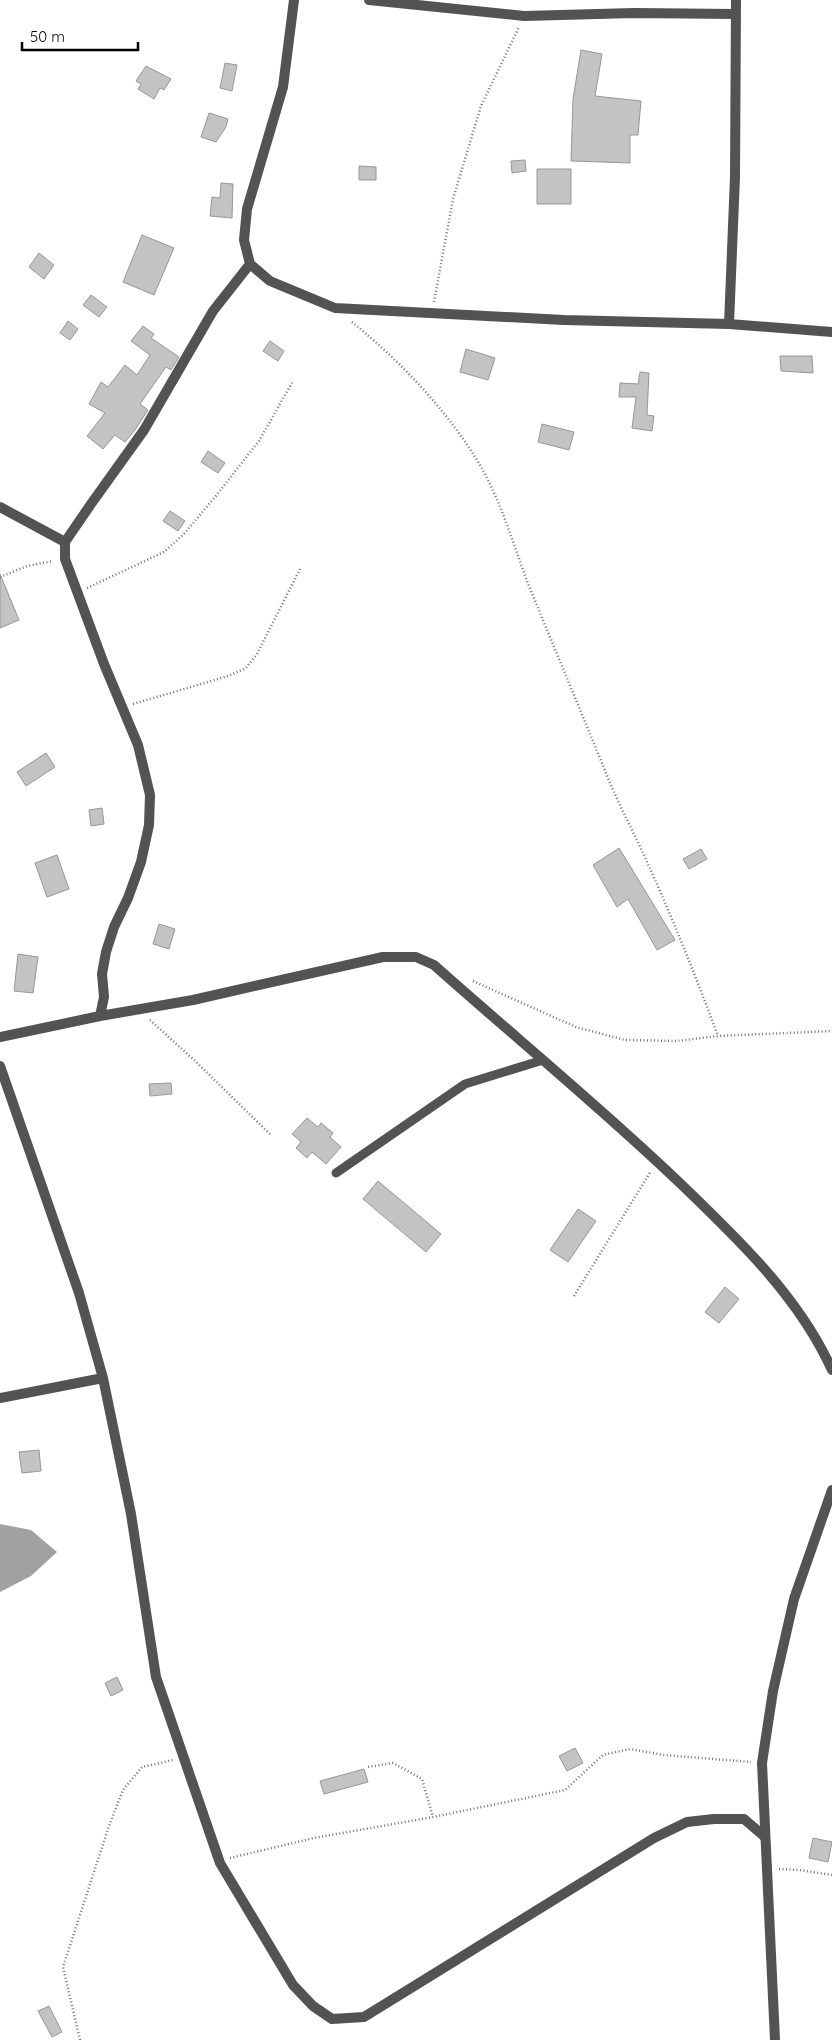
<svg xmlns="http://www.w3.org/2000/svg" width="832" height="2040" font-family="Quicksand,sans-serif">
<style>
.water{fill:#a1a1a1}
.building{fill:#c3c3c3;stroke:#979797}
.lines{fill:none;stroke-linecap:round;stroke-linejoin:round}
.path{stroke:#757575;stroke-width:2.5;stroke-dasharray:1 2.5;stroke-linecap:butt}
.service{stroke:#535353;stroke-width:9}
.minor{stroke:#535353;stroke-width:10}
.tertiary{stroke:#535353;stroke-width:10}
</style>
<rect width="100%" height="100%" fill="#fff"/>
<!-- water -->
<path class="water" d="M0 1524 31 1530 57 1552 31 1576 0 1592Z"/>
<!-- building -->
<path class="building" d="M581 50 602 54 595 96 641 101 638 135H630V163L571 161 573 99Z
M225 63 237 65 232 91 220 88Z
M146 66 171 79 164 90 160 88 154 99 138 89 141 84 136 81Z
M209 113 228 119 226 127 216 142 201 137Z
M525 160 526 171 512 173 511 161Z
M359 166 376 167V180H359Z
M537 169H571V204H537Z
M221 183 233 184 232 218 210 216 212 197 220 198Z
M142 235 174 248 154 295 123 282Z
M39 253 54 265 44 279 29 267Z
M91 295 107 307 99 317 83 305Z
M68 321 78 329 70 340 60 333Z
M143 326 154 334 151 338 179 357 171 370 166 367 140 404 148 410 135 430 125 442 115 435 103 449 87 436 105 413 89 404 101 382 108 387 125 365 137 375 150 355 131 341Z
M270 341 284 351 278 361 263 351Z
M466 349 495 358 488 380 460 372Z
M780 356H812L813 373 781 371Z
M640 372 649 373 647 415 654 416 652 431 632 428 636 397H619L620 383 638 384Z
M542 424 574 432 569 450 538 442Z
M208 451 225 463 218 473 201 462Z
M170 511 185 521 178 531 163 521Z
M0 574 19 620 0 628Z
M46 753 55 767 26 786 17 772Z
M102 808 104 824 91 826 89 810Z
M619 848 675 940 657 950 628 899 617 907 593 865Z
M701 849 707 859 689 869 683 859Z
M57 855 69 889 47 897 35 863Z
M159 924 175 929 169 949 153 944Z
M18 954 38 957 33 993 14 991Z
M171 1083 172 1094 150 1096 149 1084Z
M307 1118 318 1127 321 1123 333 1133 330 1137 341 1147 326 1164 312 1152 307 1158 296 1148 301 1142 292 1134Z
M378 1181 441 1234 426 1252 363 1199Z
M578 1209 596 1221 568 1262 550 1250Z
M725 1287 739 1299 719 1323 705 1312Z
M39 1450 41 1471 22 1473 19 1452Z
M117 1677 123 1690 111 1696 105 1683Z
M575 1748 583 1763 567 1771 559 1756Z
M364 1769 368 1782 324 1794 320 1781Z
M813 1838 832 1842 828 1862 809 1858Z
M49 2006 62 2032 52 2037 38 2011Z"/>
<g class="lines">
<!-- path -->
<path class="path" d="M434 302 453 199 481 106 519 27
M352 322C400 361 444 407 477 460 500 498 512 540 527 581 553 645 580 709 606 773 618 804 634 832 647 862 673 919 696 977 718 1036
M0 577 27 566 53 561
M87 588 164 552 184 534 215 497 259 441 293 381
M133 704 228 676 246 668 257 654 301 567
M473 981 576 1027 625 1040 677 1041 718 1036 832 1031
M150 1020 194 1060 271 1135
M574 1296 651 1171
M368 1767 393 1763 422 1779 433 1817
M230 1858 314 1838 433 1817 565 1790 603 1755 630 1749 664 1755 751 1762
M779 1869 799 1870 832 1875
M80 2040 63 1967 109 1826 123 1790 142 1767 173 1760"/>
<!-- service -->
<path class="service" d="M336 1173 465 1084 543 1060"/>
<!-- minor -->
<path class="minor" d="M294 0 283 87 247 209 244 240 250 264 270 281 335 308 564 320 729 324 832 332
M369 0 524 16 634 13 735 14
M729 324 735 177 736 0
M0 507 65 542
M100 1016 104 997 102 974 106 952 114 927 128 898 141 862 149 825 150 795 138 745 104 664 65 559V542L91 504 144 430 213 311 250 264
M0 1037 100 1016 193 1000 383 957H416L434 965C517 1039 603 1109 683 1186 739 1240 799 1297 832 1370
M0 1066 79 1293 103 1378 131 1514 156 1677 220 1863 293 1985 313 2006 332 2019 364 2017 654 1838 687 1822 714 1819H744L765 1837
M0 1398 103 1378"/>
<!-- tertiary -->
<path class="tertiary" d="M775 2040 762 1763 773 1691 794 1599 832 1490"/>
</g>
<!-- scale -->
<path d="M22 42v8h116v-8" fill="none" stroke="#000000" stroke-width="2.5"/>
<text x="30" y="42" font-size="15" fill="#000000" stroke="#ffffff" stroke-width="4" paint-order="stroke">50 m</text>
</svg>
